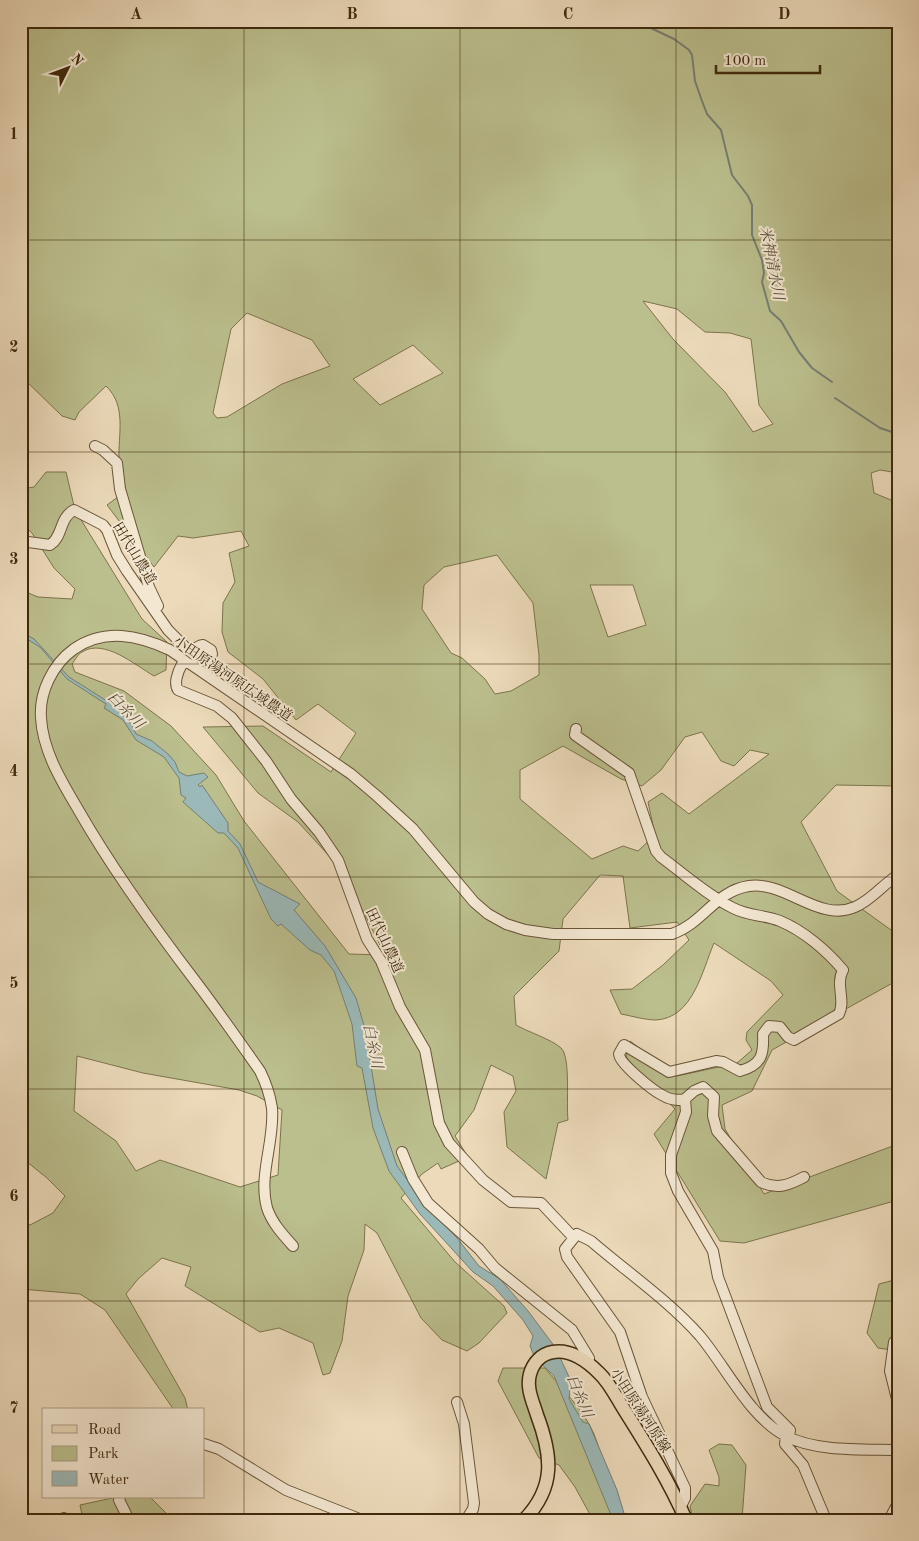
<svg xmlns="http://www.w3.org/2000/svg" width="919" height="1541" font-family="'Old Standard TT','Noto Serif JP',serif">
<style>
.green{fill:#bbbe8d;stroke:#7d744c;fill-rule:evenodd}
.water{fill:#9bb9b8;stroke:#767f73}
.lines{fill:none;stroke-linecap:round;stroke-linejoin:round}
.stream{stroke:#767f73;stroke-width:2}
.minor-casing{stroke:#6a5538;stroke-width:12}
.major-casing{stroke:#3f290c;stroke-width:15}
.minor{stroke:#f3e7d2;stroke-width:10}
.major{stroke:#ecdaba;stroke-width:12}
.minor-bridge-casing{stroke:#6a5538;stroke-width:12;stroke-linecap:butt}
.minor-bridge{stroke:#f3e7d2;stroke-width:10}
.grid{fill:none;stroke:#3f290c;stroke-width:1;stroke-opacity:0.55}
.labels{text-anchor:middle;stroke-width:4;stroke-linejoin:round;paint-order:stroke}
.street-label{font-size:14px;fill:#3f290c;stroke:#f3e7d2}
.water-label{font-size:15px;font-style:italic;fill:#564d37;stroke:#f3e7d2}
.neatline{fill:none;stroke:#3f290c;stroke-width:2}
.grid-label{font-size:16px;text-anchor:middle;font-weight:bold;fill:#3f290c}
</style>
<rect width="100%" height="100%" fill="#ecdaba"/>
<filter id="stains"><feTurbulence type="fractalNoise" baseFrequency=".004" numOctaves="4"/><feColorMatrix values="0 0 0 0 .2 0 0 0 0 .09 0 0 0 0 .02 0 0 0 .5 -.17"/></filter>
<radialGradient id="worn" r=".72"><stop offset=".6" stop-color="#630" stop-opacity="0"/><stop offset="1" stop-color="#630" stop-opacity=".3"/></radialGradient>
<!-- green -->
<path class="green" d="M21 21H898V473L880 470 871 473 874 493 898 503V786L836 785 801 822 837 891 891 930 898 926V980L772 1050 752 1091 722 1105 725 1129 764 1194 898 1144V1200L744 1243 720 1241 654 1134 675 1109 626 1058 630 1041 677 1076 737 1063 752 1050 746 1040 747 1032 783 995 771 981 714 943C702 971 693 1018 656 1020 645 1020 632 1016 621 1014L610 990 632 989 663 965 689 940 677 922 630 928 623 876 600 875 563 919 559 951 514 996 516 1025C528 1032 551 1039 561 1048 571 1057 566 1104 568 1120L558 1123 546 1179 507 1147 504 1112 516 1091 513 1076 491 1065 474 1110 455 1136 468 1157 441 1169 438 1163 422 1174 401 1198 455 1262 504 1306 507 1313 479 1343 467 1351 442 1340 421 1318 377 1233 365 1224 364 1250 348 1296 342 1341 330 1373 323 1375 313 1343 279 1328 260 1332 185 1286 191 1267 162 1258 138 1279 126 1294 185 1398 188 1410H174L105 1310 80 1294 21 1289V1219L30 1225 53 1213 65 1196 47 1178 21 1157V590L38 597 72 599 75 589 54 568 32 533 21 523V489L34 487 46 472H66L75 510 142 619 167 642 166 670 154 676C135 665 104 638 82 652 78 654 75 660 72 664L75 672 124 691 171 726 216 775 244 821 349 954 385 955 343 871 298 822 258 793 203 727 263 726 331 772 356 733 318 704 296 720 263 679 228 652 222 632 223 603 235 582 229 553 249 546 241 531 193 538 178 536 154 567 107 505 126 491C124 481 120 470 119 460 118 434 127 406 106 386L79 412 75 420 62 416 21 376ZM643 301 677 309 705 332 730 333 751 339 759 405 773 424 753 432 725 392 673 339ZM247 313 312 340 330 366 282 384 227 417 217 418 213 413 231 329ZM413 345 443 373 380 405 353 379ZM497 555 533 603 539 655V675L511 691 495 694 485 679 462 658 451 653 422 609 424 585 444 567ZM590 585H633L646 625 608 637ZM702 732 721 761 734 766 750 750 769 754 689 814 662 793 648 802 655 835 638 851 623 846 592 859 520 799V770L563 746 621 779 642 786 661 770 685 737ZM77 1056 143 1073 239 1090 257 1096 282 1110 278 1175 240 1187 160 1160 136 1171 116 1141 74 1111Z
M898 1279V1351L878 1348 867 1333 879 1284Z
M503 1368H545C561 1388 584 1410 594 1434 605 1462 609 1492 621 1520H593L575 1487 559 1465 539 1458 498 1381Z
M719 1444 732 1445 746 1465 742 1520H693L690 1506 705 1484 719 1486V1477L709 1450Z
M117 1497H150L170 1517 187 1519 301 1515 308 1520H83L80 1505Z"/>
<!-- water -->
<path class="water" d="M21 632 34 639 69 677 107 701 111 698 123 711V715L132 725 136 734 152 741 168 754 175 762 179 772 187 776 204 773 208 777 198 785 200 787 202 785 228 823V831L240 844 258 882 300 904 294 910 325 946 356 998 365 1029 378 1109 397 1166 428 1208 457 1238 479 1266 500 1279 528 1311 555 1347 571 1381 569 1399 583 1422 589 1424 617 1490 626 1520H613L554 1376 535 1358 530 1346 533 1336 523 1320 493 1286 473 1272 420 1214 389 1171 373 1128 362 1068 357 1066 352 1024 334 971 321 955 310 950 281 924 278 926 271 919 238 848 224 833H218L183 802 186 798 181 795 179 778 164 757 136 740 123 720 104 708 106 704 67 679 41 648 21 635Z"/>
<g class="lines">
<!-- stream -->
<path class="stream" d="M636 21 674 39 689 50 692 55 695 81 702 101 707 114 721 130 732 175 748 196 752 205V235L762 260 764 273 762 282 770 311 781 321 799 352 812 368 832 382
M835 398 880 428 898 434"/>
<defs>
<path id="minor" d="M95 446 103 450 117 463 120 489 149 587 158 606
M21 541 50 545C63 537 59 518 74 510L103 525 107 530 117 555 127 571 168 630 187 649
M195 655 207 661 212 654 211 650 203 645C189 647 170 678 178 690L217 706 232 718 266 761 291 799 319 832 338 860 367 939 381 961 400 1007 425 1050 439 1123 449 1143 483 1180 511 1202 541 1203 573 1237
M576 729 575 735 629 773 656 851 661 857C684 874 707 895 733 908 748 916 765 915 780 921 804 931 827 951 843 970 835 985 846 1000 839 1014L794 1040 788 1037 780 1027 769 1026 763 1034C764 1054 762 1065 740 1071L723 1062 716 1061 669 1072 624 1045 619 1054C619 1063 652 1090 662 1095 670 1100 677 1101 685 1099
M402 1152 413 1179 428 1203 479 1249 495 1268 572 1330 589 1358 588 1362
M293 1246C283 1235 272 1223 267 1208 258 1175 275 1141 272 1108 270 1095 266 1083 260 1071 239 1041 218 1011 196 982 154 927 114 872 79 811 62 782 43 752 41 718 39 692 53 664 74 649 105 628 138 635 170 650L351 774 377 796 413 829 474 902 488 914 506 924 525 930 553 934H672C704 923 715 891 749 886 786 881 819 923 855 907 872 900 882 885 898 875
M894 1342 890 1371 898 1403
M457 1402 464 1424 474 1503 473 1509 466 1520
M786 1436 785 1444 803 1465 826 1520
M789 1437 790 1430 767 1407 718 1277 713 1251 678 1191 671 1173V1155L686 1112 685 1099 694 1091 703 1087 714 1097 713 1116 717 1131 761 1182C777 1190 789 1185 804 1177
M204 1444 219 1449 286 1490 362 1520
M120 1497 119 1500 129 1520
M681 1506 685 1498V1488L642 1397 620 1332 567 1257 565 1249 577 1234 591 1241C627 1272 669 1301 700 1336 726 1367 750 1418 786 1436 816 1452 864 1449 898 1450
M64 1518 68 1520
M889 1520 898 1503"/>
<path id="major" d="M524 1520C556 1487 552 1455 537 1415 533 1402 526 1388 530 1374 533 1363 541 1354 553 1352 571 1349 587 1361 599 1373 610 1383 617 1399 625 1411 647 1446 669 1481 686 1520"/>
</defs>
<!-- minor casing -->
<use href="#minor" class="minor-casing"/>
<!-- major casing -->
<use href="#major" class="major-casing"/>
<!-- minor -->
<use href="#minor" class="minor"/>
<!-- major -->
<use href="#major" class="major"/>
<defs>
<path id="minor-bridge" d="M187 649 195 655"/>
</defs>
<!-- minor-bridge casing -->
<use href="#minor-bridge" class="minor-bridge-casing"/>
<!-- minor-bridge -->
<use href="#minor-bridge" class="minor-bridge"/>
</g>
<!-- grid -->
<path class="grid" d="M244 21V1520M460 21V1520M676 21V1520M21 240H898M21 452H898M21 664H898M21 877H898M21 1089H898M21 1301H898"/>
<g class="labels">
<!-- street labels -->
<g class="street-label">
<text transform="translate(135 553) rotate(59)" y="5">田代山農道</text>
<text transform="translate(233 678) rotate(34)" y="5">小田原湯河原広域農道</text>
<text transform="translate(385 940) rotate(65)" y="5">田代山農道</text>
<text transform="translate(641 1410) rotate(57)" y="5">小田原湯河原線</text>
</g>
<!-- water labels -->
<g class="water-label">
<text transform="translate(772 263) rotate(79)" y="5">米神清水川</text>
<text transform="translate(126 710) rotate(46)" y="5">白糸川</text>
<text transform="translate(373 1046) rotate(78)" y="5">白糸川</text>
<text transform="translate(580 1396) rotate(68)" y="5">白糸川</text>
</g>
</g>
<!-- margin -->
<rect width="919" height="1541" fill="none" stroke="#ecdaba" stroke-width="55"/>
<!-- legend -->
<rect x="42" y="1408" width="162" height="90" fill="#f3e7d2" stroke="#ab9b83"/>
<rect x="52" y="1425" width="25" height="8" fill="#ecdaba" stroke="#ab9b83"/>
<text x="88" y="1434" font-size="15" fill="#3f290c">Road</text>
<rect x="52" y="1446" width="25" height="15" fill="#bbbe8d" stroke="#ab9b83"/>
<text x="88" y="1458" font-size="15" fill="#3f290c">Park</text>
<rect x="52" y="1471" width="25" height="15" fill="#9bb9b8" stroke="#ab9b83"/>
<text x="88" y="1484" font-size="15" fill="#3f290c">Water</text>
<!-- north arrow -->
<g transform="translate(68 68) rotate(48)" stroke="#f3e7d2" stroke-width="4" paint-order="stroke">
<path d="M0-4L9 19L0 12L-9 19Z" fill="#3f290c"/>
<text y="-8" font-size="14" font-weight="bold" text-anchor="middle" fill="#3f290c">N</text>
</g>
<!-- scale -->
<path d="M716 65v8h104v-8" fill="none" stroke="#3f290c" stroke-width="2.5"/>
<text x="724" y="65" font-size="15" fill="#3f290c" stroke="#f3e7d2" stroke-width="4" paint-order="stroke">100 m</text>
<rect x="28" y="28" width="864" height="1486" class="neatline"/>
<g class="grid-label">
<text x="136" y="19">A</text>
<text x="352" y="19">B</text>
<text x="568" y="19">C</text>
<text x="784" y="19">D</text>
<text x="14" y="139">1</text>
<text x="14" y="352">2</text>
<text x="14" y="564">3</text>
<text x="14" y="776">4</text>
<text x="14" y="988">5</text>
<text x="14" y="1201">6</text>
<text x="14" y="1413">7</text>
</g>
<rect width="100%" height="100%" filter="url(#stains)"/>
<rect width="100%" height="100%" fill="url(#worn)"/>
</svg>
